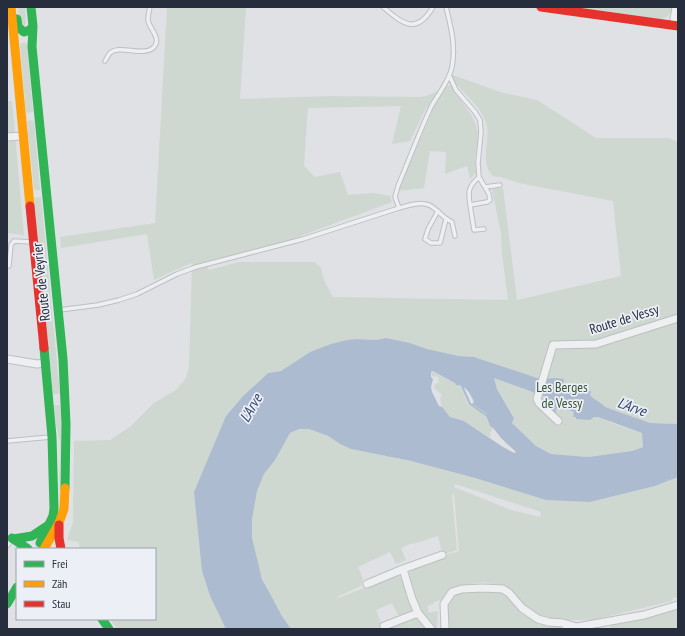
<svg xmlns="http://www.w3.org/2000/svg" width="685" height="636" font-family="'PT Sans Narrow',sans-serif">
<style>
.green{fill:#ced8d0;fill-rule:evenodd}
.water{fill:#adbbd0;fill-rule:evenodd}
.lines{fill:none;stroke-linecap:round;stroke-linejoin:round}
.stream{stroke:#adbbd0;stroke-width:2}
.lane-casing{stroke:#bdbfc3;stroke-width:5.5}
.street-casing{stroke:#bdbfc3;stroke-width:9}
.lane{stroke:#eeeff1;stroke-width:3.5}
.street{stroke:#eeeff1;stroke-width:7}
.fast{stroke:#30b455;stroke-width:9}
.slow{stroke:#ff9f0a;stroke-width:9}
.jam{stroke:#e5322d;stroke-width:9}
.labels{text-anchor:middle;stroke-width:3.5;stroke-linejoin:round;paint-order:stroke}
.street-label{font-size:14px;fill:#262d3d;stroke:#eceff5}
.park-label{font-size:14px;fill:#385934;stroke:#eceff5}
.water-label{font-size:15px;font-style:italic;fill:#314871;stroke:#eceff5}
</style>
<rect width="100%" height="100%" fill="#dfe1e5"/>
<!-- green -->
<path class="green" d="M18 7H25L26 24 23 26 20 21Z
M167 7H246L240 99 333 96 420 97C431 96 440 89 451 85L453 75 500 92 537 100 596 138H668L678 142V424L650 423 613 410 609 422 642 433 643 447 632 451 588 457 551 454 536 446 512 423 514 417 497 389 495 383 491 363 474 357 459 356 427 349 410 343 386 338 376 340 356 339 339 342 310 352 281 371 268 373 243 396 226 416 202 571 210 596 226 629H117L110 619H155V549H81L78 542 67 540 73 522 74 441 110 440 131 426 154 403 176 390 186 378 189 367 192 263 173 271 154 280 147 234 61 248 60 237 155 223ZM458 86C468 97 482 109 486 123 492 139 478 162 493 176L501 177 519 183 613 201 621 276 517 300 503 188 492 189 501 233 502 254 508 300 333 297 324 280 321 268 315 262H239L209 270 205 262 282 243 392 202 390 196 374 193 348 195 340 172 315 177 304 166 308 108 401 106 392 144 410 141 427 106 432 112 398 191 424 188 430 151 446 152 445 174 467 166 470 179 476 173 475 159 478 136 477 128 472 116 453 89Z
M574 7H672C671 14 668 17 661 19Z
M22 43H25L27 44 33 112 26 113 20 45Z
M7 101H12L24 235 7 233Z
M30 120 34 121 40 190H34L27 122Z
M41 197 60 394H53L34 198Z
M433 371 460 385 468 405 481 412 486 416 488 423 493 428 490 433 491 436 489 437 464 421 450 417 441 406 440 398 442 395 434 388 435 384 439 382 438 377 432 376 431 372Z
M54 405H60L62 425 59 509 60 443 56 425Z
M299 429H309L328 436 340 444 351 449 411 461 475 478 590 502 655 486 678 477V597L673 598 672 601 592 620H567L544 617 526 607 506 586 484 582 463 585 451 591 444 599 434 602 433 604 427 606 429 613 436 611 438 612 437 629H434L419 611 407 577 413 567 435 558 459 551 454 494 452 495 457 550 448 553H442L438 536 413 544 412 543 401 548 406 560 396 564 390 552 358 567 363 579 361 586 337 597 338 598 398 575 404 578 414 610V613L401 618 399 614 398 615 392 603 376 610 382 625 377 629H291C259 582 236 530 264 474 267 469 272 464 275 459 279 453 285 437 290 433 292 431 296 430 299 429ZM455 484 541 512 540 517 511 510 454 487Z
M463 591H501L506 595 522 614 540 624H561V627L556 629H447C446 609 442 600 463 591Z
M678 609V629H609L611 625 645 618Z
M416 615 428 629H383L407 619 411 626 408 618Z"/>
<!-- water -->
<path class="water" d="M386 338 410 343 427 349 459 356 474 357 540 379 556 378 564 379 563 386 591 391 590 395C594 400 601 402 605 407L650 423 678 424V477L655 486 590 502 546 500 475 478 411 461 351 449 340 444 328 436 309 429H299L290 433 275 460 264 474 257 491 252 519V538L262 579 282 616 291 629H226L210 596 202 571 194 492 226 416 243 396 268 373 281 371 310 352 331 344 347 340 356 339 376 340ZM433 371 455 383 456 385C466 385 470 393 474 402L472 404 487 414 486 416 490 426 493 428 502 439 516 452 514 453 503 447 464 421 450 417 442 407 439 406 432 392 431 387 433 379 431 377V372ZM494 378 544 396 551 404 553 412 556 413V409L561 407 574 412 573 417H576V419L590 420 594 417H598L642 433 643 447 632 451 588 457 551 454 536 446 512 423 514 418 497 389Z"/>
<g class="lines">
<!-- stream -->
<path class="stream" d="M462 386 470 404 486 415"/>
<defs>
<path id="lane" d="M383 7C402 23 416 36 433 7
M446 7C451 27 456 46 452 67 449 82 438 94 431 107 419 133 409 160 398 186L395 197 399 208C411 205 425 199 435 209 441 214 445 219 452 222L455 236
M105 61C107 58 108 55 110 53 120 44 142 57 153 48 163 39 149 29 148 20 148 16 149 11 150 7
M450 77 456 90 475 112 480 120 481 132 478 163 479 177 489 194 490 200 487 202 470 205C468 191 468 187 479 177
M485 187 500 185
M470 205 474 230 484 229
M438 211 428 229 425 239 431 243H440L446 219
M9 266 11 245 14 241 32 242
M59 310 98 305 119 300 137 294 177 274 196 267 303 239 399 208
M7 441 51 437
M7 546 13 539"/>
<path id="street" d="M673 25 676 7
M7 137 24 136
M7 359 37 364 45 363
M558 421 539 403 537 399 553 345 596 344 678 318
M367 584 403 569
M384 626 418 613
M431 629 418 613 412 599 403 569 442 555
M445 629 444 604 452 592 462 589 483 588 503 589 509 593 522 608 538 619 549 622 563 623 577 627
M566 629 644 615 678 605"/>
</defs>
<!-- lane casing -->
<use href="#lane" class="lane-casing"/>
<!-- street casing -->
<use href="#street" class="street-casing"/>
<!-- lane -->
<use href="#lane" class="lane"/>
<!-- street -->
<use href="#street" class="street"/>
<!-- fast -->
<path class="fast" d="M31 7 33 26 32 47 63 359 66 424 65 488
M17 19 18 27 24 32 30 30 33 26
M12 538 28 549
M13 539 32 536 47 526
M40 543 53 516 54 509 52 437 44 348
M7 604 17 587
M102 619 109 629"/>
<!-- slow -->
<path class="slow" d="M11 7 30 206
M44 549 59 523 64 509 65 488"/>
<!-- jam -->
<path class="jam" d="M541 7 678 26
M30 206 44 348
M59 525V538L61 549"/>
</g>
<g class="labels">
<!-- street labels -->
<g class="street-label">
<text transform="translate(41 282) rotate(-96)" y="5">Route de Veyrier</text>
<text transform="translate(624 319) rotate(-17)" y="5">Route de Vessy</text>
</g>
<!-- park labels -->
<g class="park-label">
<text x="562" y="392">Les Berges<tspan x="562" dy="16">de Vessy</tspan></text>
</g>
<!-- water labels -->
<g class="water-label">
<text transform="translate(632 407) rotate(20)" y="5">L'Arve</text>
<text transform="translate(251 408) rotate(-60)" y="5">L'Arve</text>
</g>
</g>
<!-- border -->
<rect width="685" height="636" fill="none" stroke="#262d3d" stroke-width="16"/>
<!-- legend -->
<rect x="16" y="548" width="140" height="72" fill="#eceff5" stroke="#9da1ab"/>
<rect x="24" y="561" width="20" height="6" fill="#30b455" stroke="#9da1ab"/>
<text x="52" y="568" font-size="12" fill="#262d3d">Frei</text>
<rect x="24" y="581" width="20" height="6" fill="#ff9f0a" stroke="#9da1ab"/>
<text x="52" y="588" font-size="12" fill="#262d3d">Zäh</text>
<rect x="24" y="601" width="20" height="6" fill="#e5322d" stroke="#9da1ab"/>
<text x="52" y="608" font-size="12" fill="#262d3d">Stau</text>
</svg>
